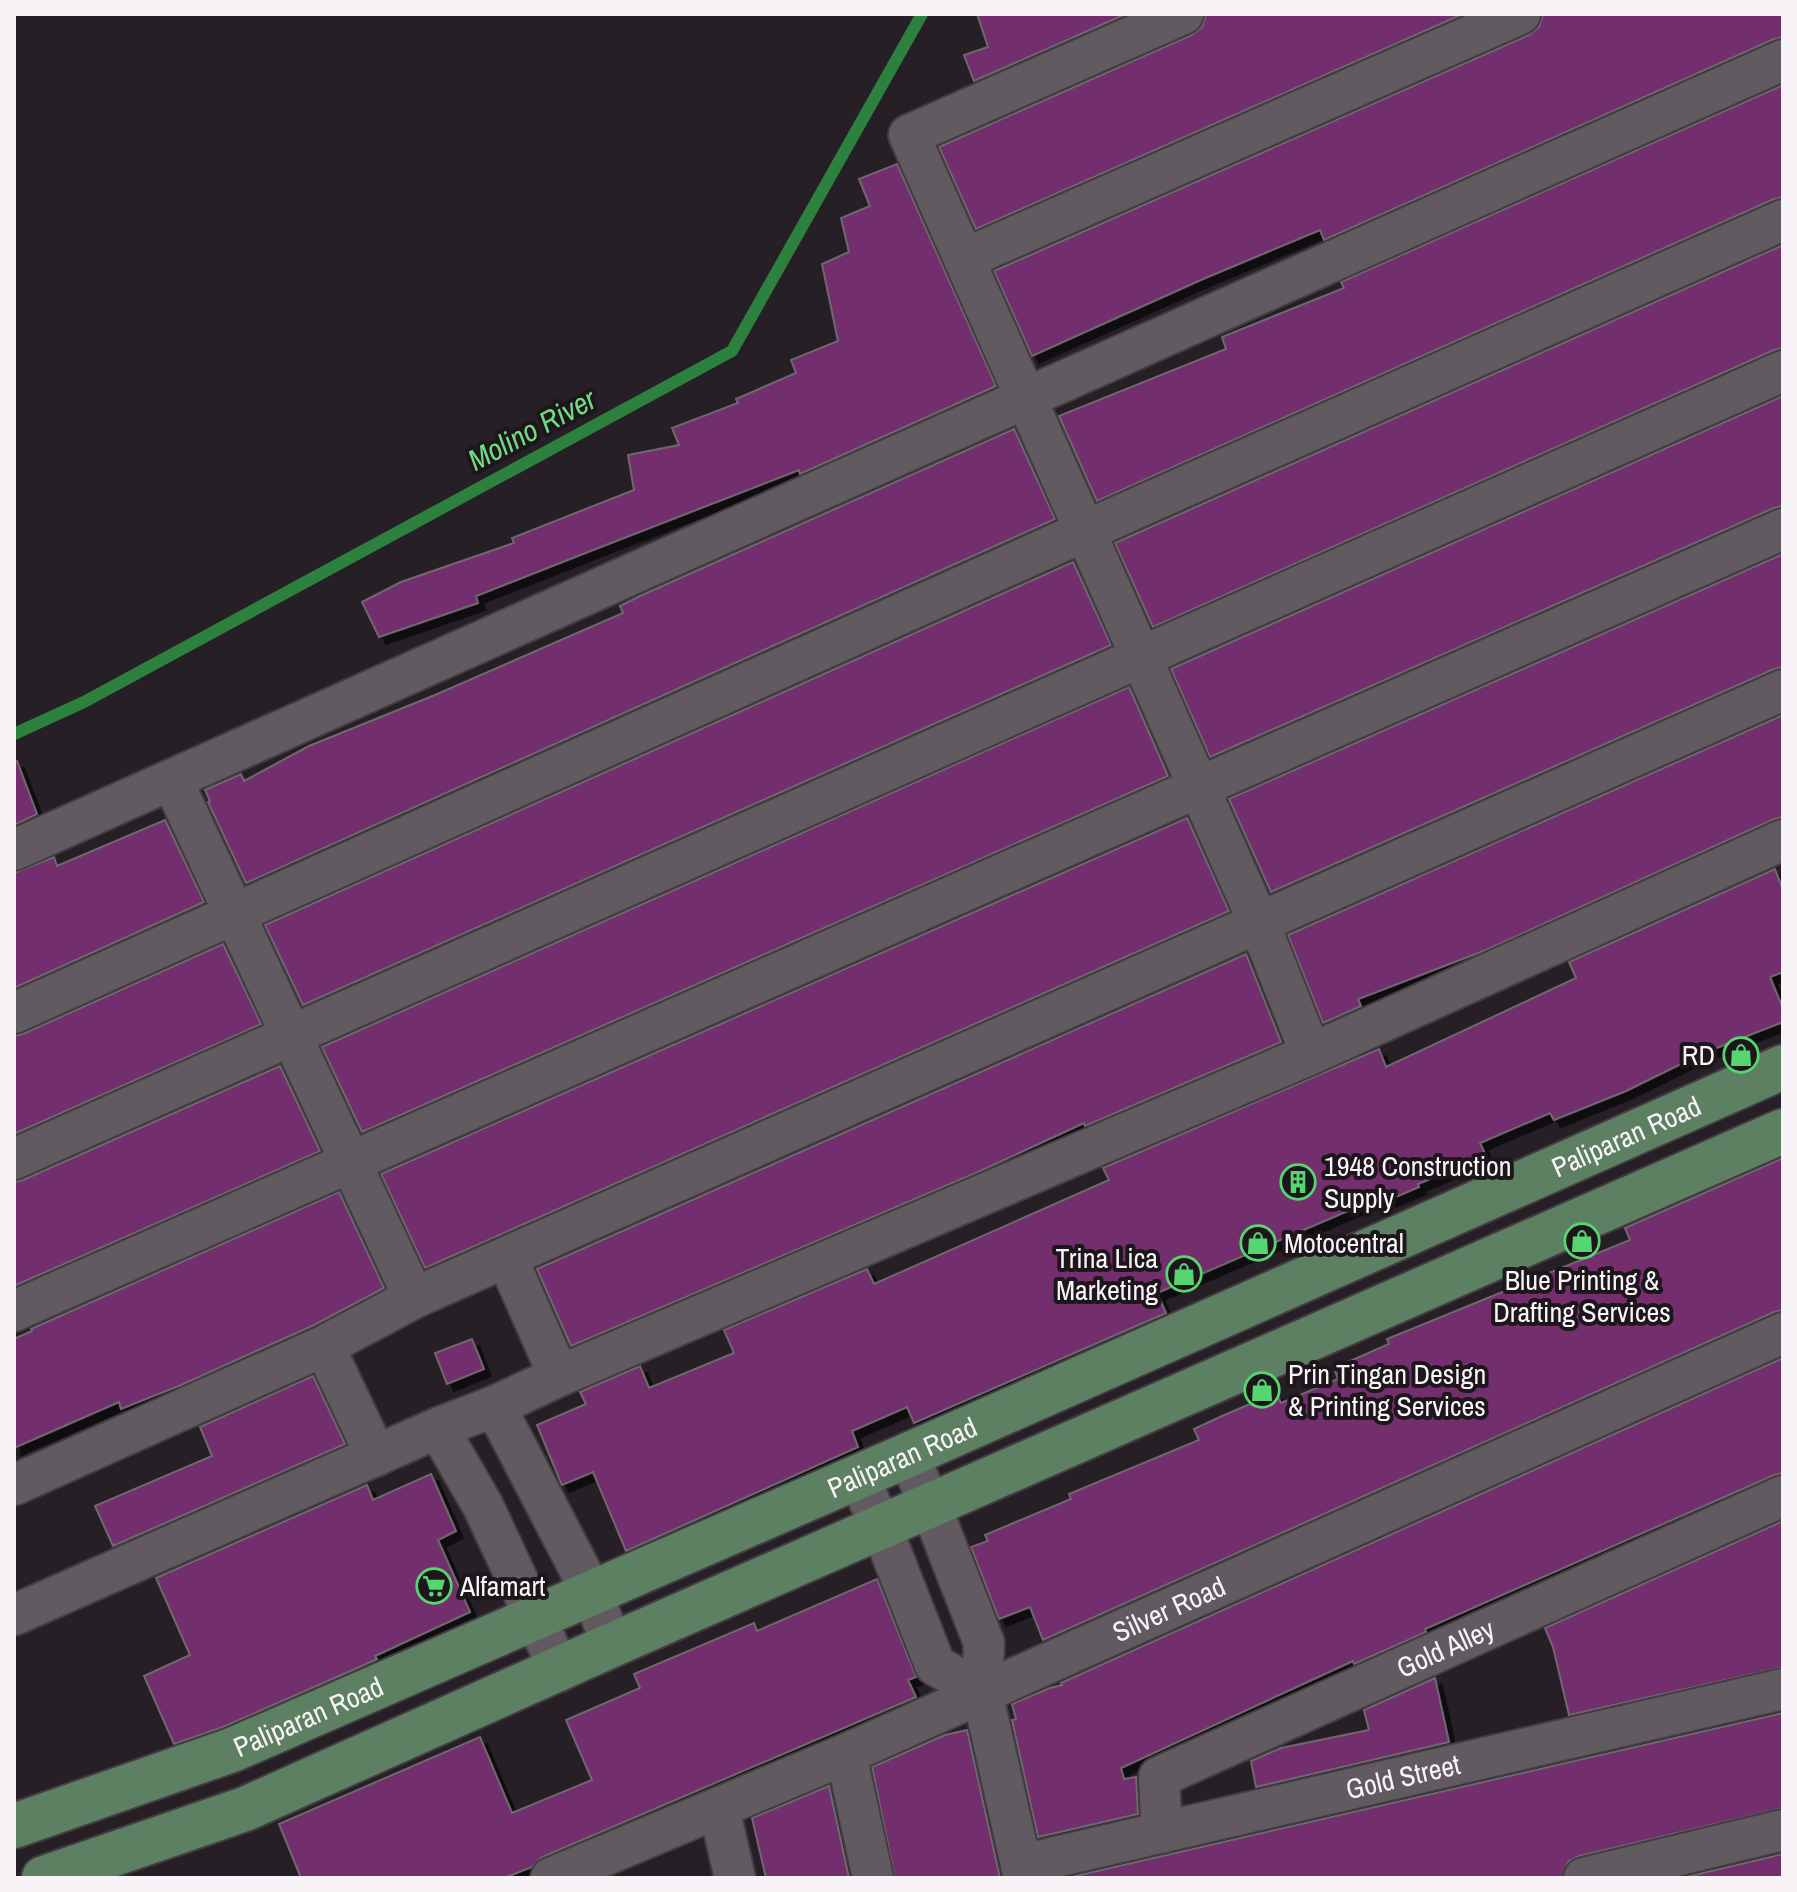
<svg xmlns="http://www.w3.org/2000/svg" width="1797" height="1892" font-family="'Archivo Narrow',sans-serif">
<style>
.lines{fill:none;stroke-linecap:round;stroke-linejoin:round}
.stream{stroke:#2d813f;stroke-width:12}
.building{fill:#722d6d;stroke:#70686f;stroke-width:2;filter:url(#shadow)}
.minor-casing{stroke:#423d42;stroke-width:44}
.primary-casing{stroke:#423d42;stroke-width:48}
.minor{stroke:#615a60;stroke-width:40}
.primary{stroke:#5d7f62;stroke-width:44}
.labels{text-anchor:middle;stroke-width:8;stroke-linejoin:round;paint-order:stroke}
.poi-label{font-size:28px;fill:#f8f3f7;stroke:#1d171c;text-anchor:start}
.street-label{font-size:28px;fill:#f8f3f7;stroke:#1d171c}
.water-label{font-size:30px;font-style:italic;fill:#71db83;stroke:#1d171c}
</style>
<defs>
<filter id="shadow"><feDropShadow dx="7" dy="7" stdDeviation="0" flood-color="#0009"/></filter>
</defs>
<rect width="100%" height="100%" fill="#262026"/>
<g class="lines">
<!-- stream -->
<path class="stream" d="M14 734 84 702 732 351 922 14"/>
</g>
<!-- building -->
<path class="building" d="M977 14H1126L974 81 964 55 988 47Z
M1206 14H1463L976 229 939 147 1192 35 1202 27Z
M1543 14H1783V37L1774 39 1324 240 1320 230 1203 279 1032 356 994 271 1529 35 1539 27Z
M1783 85V197L1774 199 1097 501 1059 416 1226 349 1222 337 1344 288 1341 282Z
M897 164 996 386 800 474 799 470 593 550 476 596 478 603 379 637 362 602 401 582 514 543 512 538 634 490 628 455 679 445 672 428 738 403 736 399 796 373 791 360 838 341 822 264 849 252 841 218 870 206 859 179Z
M1783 245V348L1774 350 1153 627 1115 543Z
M1783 396V506L1774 508 1210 757 1171 669Z
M1014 429 1055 519 246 883 208 802 210 801 205 790 241 774 244 781 309 746 435 695 623 613 620 606 640 596Z
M1783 554V667L1774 669 1271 892 1229 799Z
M1073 562 1111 645 303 1005 265 925Z
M1129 687 1168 776 362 1132 322 1047Z
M1783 715V817L1774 819 1486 950 1358 999 1361 1006 1323 1023 1288 935Z
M17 761 37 814 14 825V762Z
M1187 818 1229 911 425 1268 381 1174Z
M165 820 204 902 14 988V873L54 857 57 866Z
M1775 869 1783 890V972L1770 977 1783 1009V1022L1701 1054 1626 1091 1554 1120 1550 1113 1480 1143 1486 1156 1418 1184 1419 1187 1389 1200 1387 1194 1157 1293 1166 1313 914 1423 907 1407 852 1431 858 1447 626 1551 593 1472 562 1485 561 1483 537 1425 586 1404 580 1392 640 1366 649 1388 734 1353 724 1330 867 1269 874 1284 1109 1180 1103 1168 1379 1049 1386 1067 1576 978 1569 962Z
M223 944 261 1024 14 1134V1036L23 1034Z
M1246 954 1281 1042 1085 1126 1084 1123 978 1172 571 1346 537 1269Z
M280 1066 320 1151 14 1286V1182L23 1180Z
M1783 1158V1310L1774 1312 1043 1640 1030 1607 999 1619 971 1547 988 1541 985 1535 1071 1499 1069 1494 1199 1440 1194 1429 1222 1416 1276 1393 1281 1403 1338 1379 1334 1368 1389 1344 1387 1339 1630 1240 1625 1228Z
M339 1192 384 1288 314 1325 181 1385 121 1409 119 1402 14 1448V1339L32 1331 31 1329Z
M472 1339 484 1369 447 1384 435 1353Z
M1783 1358V1473L1774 1475 1425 1629 1426 1632 1354 1664 1353 1661 1121 1768 1124 1779 1136 1777 1138 1814 1038 1837 1012 1720 1016 1719 1012 1704 1050 1688 1062 1685 1061 1683Z
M313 1376 345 1444 113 1546 95 1506 212 1456 200 1427Z
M431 1474 456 1531 438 1540 470 1612 375 1656 377 1659 346 1673 223 1727 174 1744 144 1676 190 1655 156 1578 367 1485 373 1500Z
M1783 1521V1667L1569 1715 1553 1647 1545 1628Z
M877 1579 916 1677 908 1680 916 1697 542 1857 532 1867 504 1878H301L279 1824 480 1737 512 1813 592 1780 566 1720 640 1688 634 1674 754 1623 757 1631Z
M1435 1678 1449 1742 1256 1787 1251 1761 1281 1748 1369 1730 1364 1710Z
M1783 1713V1808L1579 1856 1568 1862 1562 1878H1067Z
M967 1730 1000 1878H895L872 1767 945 1735Z
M829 1786 849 1878H766L752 1818Z
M1783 1854V1878H1682Z"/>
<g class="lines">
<defs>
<g id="minor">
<path d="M1183 14 909 135 1259 923 1311 1054"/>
<path d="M964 259 1520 14"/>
<path d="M172 780 414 1298"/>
<path d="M14 850 1783 60"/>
<path d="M14 1013 1085 531 1783 220"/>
<path d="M14 1159 1783 371"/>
<path d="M507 1258 559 1376"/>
<path d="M14 1311 1783 529"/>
<path d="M324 1346 376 1456"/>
<path d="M495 1406 592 1593 612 1645"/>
<path d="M438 1428 483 1506 560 1671"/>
<path d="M908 1455 931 1507 984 1643 982 1692 1024 1878"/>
<path d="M858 1476 882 1529 935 1665 982 1692"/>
<path d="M14 1485 324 1346 414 1298 1783 690"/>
<path d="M14 1615 438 1428 495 1406 559 1376 1311 1054 1783 840"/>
<path d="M846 1754 873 1878"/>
<path d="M719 1808 735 1878"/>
<path id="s1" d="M1162 1833 1159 1777 1783 1496"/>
<path id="s2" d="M1021 1865 1783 1689"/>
<path id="s3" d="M551 1878 846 1754 1783 1333"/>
<path d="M1584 1878 1783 1830"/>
</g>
<g id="primary">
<path id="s4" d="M14 1826 232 1750 908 1455 1783 1067"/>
<path d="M44 1878 245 1809 612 1645 1783 1131"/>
</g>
</defs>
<!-- minor casing -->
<use href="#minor" class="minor-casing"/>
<!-- primary casing -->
<use href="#primary" class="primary-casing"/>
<!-- minor -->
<use href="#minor" class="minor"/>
<!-- primary -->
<use href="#primary" class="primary"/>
</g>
<!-- icons -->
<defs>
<symbol id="shop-ring" viewBox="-11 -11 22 22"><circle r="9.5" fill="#1d171c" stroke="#56d671" stroke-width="1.5"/><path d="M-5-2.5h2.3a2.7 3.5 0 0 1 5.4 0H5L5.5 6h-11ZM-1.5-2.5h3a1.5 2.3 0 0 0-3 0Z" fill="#56d671"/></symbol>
<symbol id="building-ring" viewBox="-11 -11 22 22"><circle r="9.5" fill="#1d171c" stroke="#56d671" stroke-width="1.5"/><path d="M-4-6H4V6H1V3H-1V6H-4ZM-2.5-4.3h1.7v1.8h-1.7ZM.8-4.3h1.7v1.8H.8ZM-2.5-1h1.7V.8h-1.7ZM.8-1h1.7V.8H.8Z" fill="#56d671"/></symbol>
<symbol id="supermarket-ring" viewBox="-11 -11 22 22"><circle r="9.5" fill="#1d171c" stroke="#56d671" stroke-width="1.5"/><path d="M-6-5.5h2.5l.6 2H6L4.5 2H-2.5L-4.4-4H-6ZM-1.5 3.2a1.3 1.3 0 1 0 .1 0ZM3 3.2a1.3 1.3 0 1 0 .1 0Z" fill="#56d671"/></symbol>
</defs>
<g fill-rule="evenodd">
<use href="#shop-ring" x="1721" y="1035" width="40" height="40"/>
<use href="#building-ring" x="1278" y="1162" width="40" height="40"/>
<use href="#shop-ring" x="1562" y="1221" width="40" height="40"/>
<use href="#shop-ring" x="1238" y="1223" width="40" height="40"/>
<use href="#shop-ring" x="1164" y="1254" width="40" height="40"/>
<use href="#shop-ring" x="1242" y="1370" width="40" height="40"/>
<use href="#supermarket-ring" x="414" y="1566" width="40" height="40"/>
</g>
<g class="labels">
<!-- poi labels -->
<g class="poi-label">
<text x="1715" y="1065" text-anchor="end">RD</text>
<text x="1324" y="1176">1948 Construction<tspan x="1324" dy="32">Supply</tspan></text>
<text x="1284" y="1253">Motocentral</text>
<text x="1158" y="1268" text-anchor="end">Trina Lica<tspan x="1158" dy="32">Marketing</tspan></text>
<text x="1582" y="1290" text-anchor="middle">Blue Printing &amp;<tspan x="1582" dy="32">Drafting Services</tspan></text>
<text x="1288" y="1384">Prin Tingan Design<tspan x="1288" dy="32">&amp; Printing Services</tspan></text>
<text x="460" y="1596">Alfamart</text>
</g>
<!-- street labels -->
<g class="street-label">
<text dy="10" stroke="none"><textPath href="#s4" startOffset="1754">Paliparan Road</textPath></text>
<text dy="10" stroke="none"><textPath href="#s4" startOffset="962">Paliparan Road</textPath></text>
<text dy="10" stroke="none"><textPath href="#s3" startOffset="674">Silver Road</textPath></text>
<text dy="10" stroke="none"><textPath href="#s1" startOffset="370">Gold Alley</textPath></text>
<text dy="10" stroke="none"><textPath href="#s4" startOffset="314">Paliparan Road</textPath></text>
<text dy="10" stroke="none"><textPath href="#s2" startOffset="392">Gold Street</textPath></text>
</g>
<!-- water labels -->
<g class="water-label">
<text transform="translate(532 430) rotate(-28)" y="10">Molino River</text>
</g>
</g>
<!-- border -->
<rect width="1797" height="1892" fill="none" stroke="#f8f3f7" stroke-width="32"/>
</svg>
